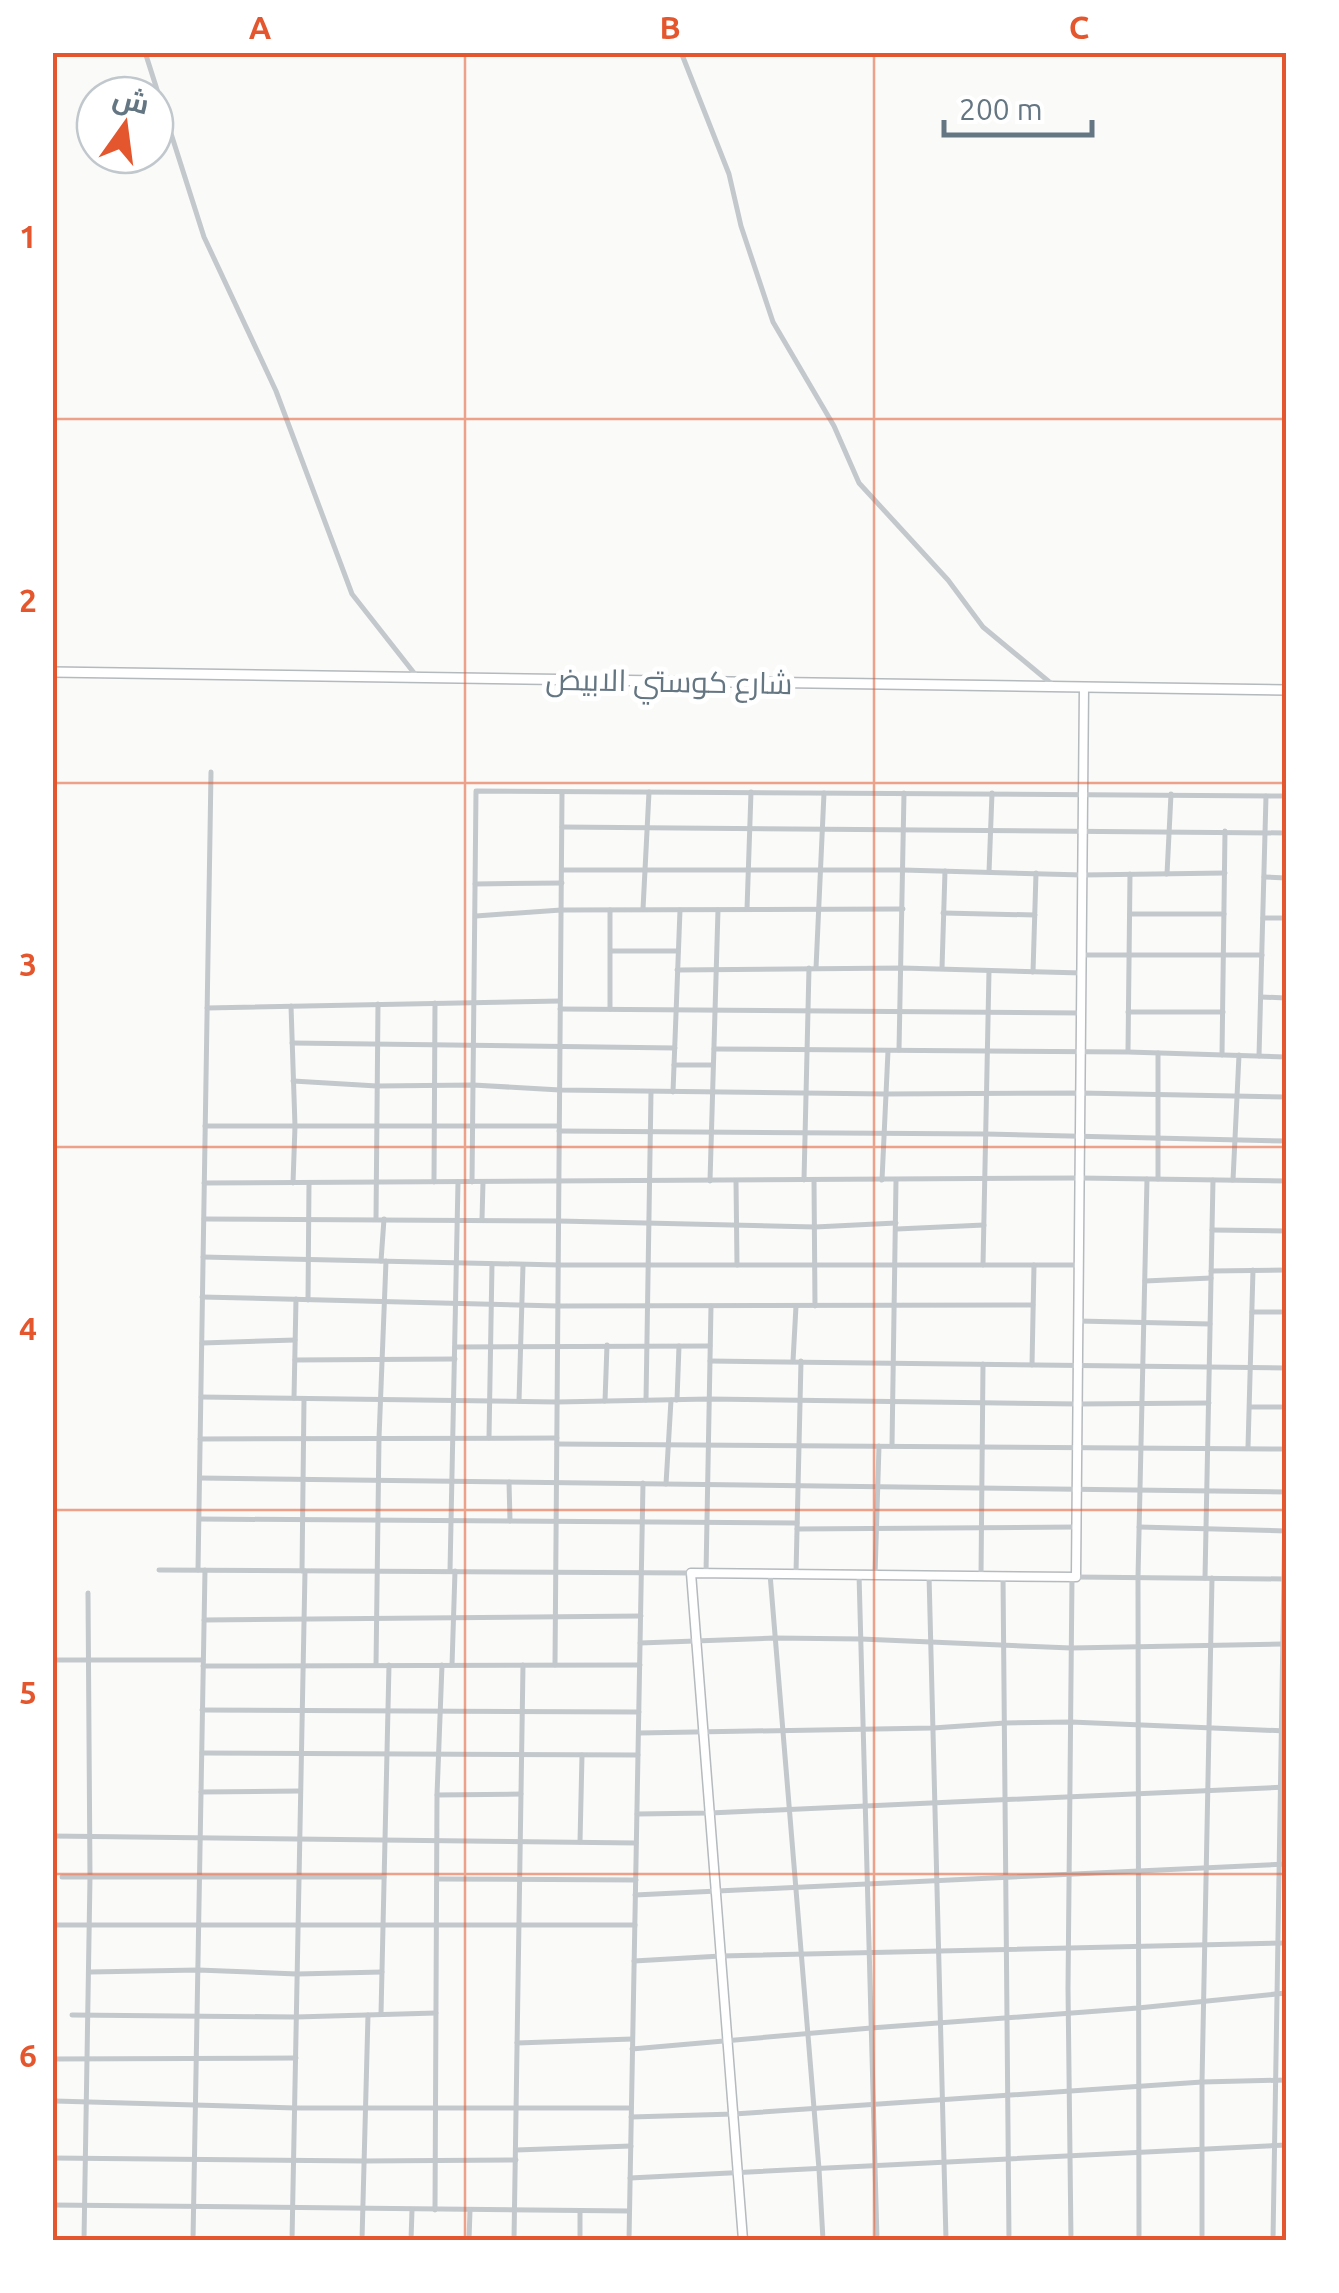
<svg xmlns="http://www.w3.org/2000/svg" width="1339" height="2293" viewBox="0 0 1339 2293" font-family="Ubuntu,Cairo,sans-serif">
<rect width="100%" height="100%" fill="#fafaf8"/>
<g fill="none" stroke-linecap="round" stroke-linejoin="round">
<defs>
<polyline id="major" points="743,2240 691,1573 1076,1577 1084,687"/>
<polyline id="highway" points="52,672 1286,690"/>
</defs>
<use href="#major" stroke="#b5babe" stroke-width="11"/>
<use href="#highway" stroke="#b4b9bd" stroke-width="12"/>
<g stroke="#c3c8cc" stroke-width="5">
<polyline points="145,52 204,237 276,391 352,594 418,678"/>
<polyline points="681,52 729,174 741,226 773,322 834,426 859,483 948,580 983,627 1053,685"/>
<polyline points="562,827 1286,833"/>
<polyline points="563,870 903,870 1083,875 1225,873"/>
<polyline points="989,872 992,793"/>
<polyline points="1167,874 1171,794"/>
<polyline points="1264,877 1286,878"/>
<polyline points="475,884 562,883"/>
<polyline points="643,909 649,792"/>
<polyline points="747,909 751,792"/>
<polyline points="943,913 1035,915"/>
<polyline points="1130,914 1224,914"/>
<polyline points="476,916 561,910 903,909"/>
<polyline points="1263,918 1286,918"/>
<polyline points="611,951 678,951"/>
<polyline points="1082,955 1262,955"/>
<polyline points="816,968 824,793"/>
<polyline points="942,968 945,871"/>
<polyline points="677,970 902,968 1082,973"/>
<polyline points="1033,972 1036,873"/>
<polyline points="1261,997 1286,998"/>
<polyline points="291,1006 295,1126 293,1183"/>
<polyline points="207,1008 560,1001"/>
<polyline points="560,1009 1081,1013"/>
<polyline points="610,1009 610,910"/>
<polyline points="1128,1012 1223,1012"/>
<polyline points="292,1043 675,1048"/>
<polyline points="714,1049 1128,1052 1286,1057"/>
<polyline points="899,1050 904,793"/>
<polyline points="1128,1051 1130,874"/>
<polyline points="1158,1053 1158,1179"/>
<polyline points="1222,1055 1225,831"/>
<polyline points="1259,1056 1266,796"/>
<polyline points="674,1065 713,1065"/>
<polyline points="293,1081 377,1086 473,1085 560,1090 886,1094 1081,1093 1286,1097"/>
<polyline points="673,1092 680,910"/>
<polyline points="205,1126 559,1126"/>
<polyline points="559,1131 986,1134 1286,1141"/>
<polyline points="804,1180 809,968"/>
<polyline points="814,1180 815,1306"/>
<polyline points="882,1180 888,1051"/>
<polyline points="1233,1180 1239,1055"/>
<polyline points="710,1181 718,910"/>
<polyline points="736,1181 737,1265"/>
<polyline points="434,1182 435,1003"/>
<polyline points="472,1182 476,791 1286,796"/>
<polyline points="204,1183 1080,1178 1286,1181"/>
<polyline points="204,1219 559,1221 815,1227 896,1223"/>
<polyline points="376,1219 378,1004"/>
<polyline points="482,1219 483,1182"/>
<polyline points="897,1229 984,1225"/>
<polyline points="1212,1230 1286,1231"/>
<polyline points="203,1257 558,1265 1079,1265"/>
<polyline points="381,1261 384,1219"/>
<polyline points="983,1265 989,971"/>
<polyline points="1211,1271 1286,1270"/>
<polyline points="1145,1281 1211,1278"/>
<polyline points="202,1297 558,1306 1033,1305"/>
<polyline points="308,1300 309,1183"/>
<polyline points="1252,1312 1286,1312"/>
<polyline points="1078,1321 1210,1324"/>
<polyline points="202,1343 295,1340"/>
<polyline points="455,1347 710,1346"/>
<polyline points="295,1360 455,1359"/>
<polyline points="710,1361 1286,1368"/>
<polyline points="793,1361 796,1306"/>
<polyline points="1032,1365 1034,1265"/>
<polyline points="1285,1368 1286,1321"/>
<polyline points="201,1397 557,1402 709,1399 1078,1404 1209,1403"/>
<polyline points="294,1398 296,1299"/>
<polyline points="646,1400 651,1092"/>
<polyline points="677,1400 679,1346"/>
<polyline points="519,1401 523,1265"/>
<polyline points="605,1401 607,1345"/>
<polyline points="1250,1407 1286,1407"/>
<polyline points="489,1438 492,1264"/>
<polyline points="200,1439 557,1438"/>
<polyline points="557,1444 1286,1449"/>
<polyline points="892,1446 896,1180"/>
<polyline points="1248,1447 1253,1270"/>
<polyline points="200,1478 1286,1492"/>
<polyline points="509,1482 510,1521"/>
<polyline points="666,1484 671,1400"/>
<polyline points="200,1519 797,1523"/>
<polyline points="1139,1527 1286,1531"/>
<polyline points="797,1529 1076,1527"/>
<polyline points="159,1570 691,1573"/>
<polyline points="198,1570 211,772"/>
<polyline points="302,1571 304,1399"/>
<polyline points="450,1571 458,1182"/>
<polyline points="706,1573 711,1306"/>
<polyline points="796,1573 801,1361"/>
<polyline points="770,1574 819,2169 823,2240"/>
<polyline points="859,1574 877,2240"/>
<polyline points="875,1575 879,1446"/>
<polyline points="929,1575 946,2240"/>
<polyline points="981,1576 983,1364"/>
<polyline points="1003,1576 1009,2240"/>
<polyline points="1076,1577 1284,1579"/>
<polyline points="1205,1578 1213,1180"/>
<polyline points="204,1620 641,1616"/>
<polyline points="640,1643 775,1638 861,1639 1071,1648 1282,1644"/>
<polyline points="52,1660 203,1660"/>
<polyline points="376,1665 379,1438 386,1261"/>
<polyline points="452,1665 455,1571"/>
<polyline points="555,1665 562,793"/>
<polyline points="203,1666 640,1665"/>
<polyline points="202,1710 639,1712"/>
<polyline points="639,1733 933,1728 1005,1723 1071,1722 1286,1731"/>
<polyline points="202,1753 638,1755"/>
<polyline points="201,1792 299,1791"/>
<polyline points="437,1795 521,1794"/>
<polyline points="637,1814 710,1813 1286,1787"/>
<polyline points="52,1836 636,1843"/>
<polyline points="580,1842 582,1755"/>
<polyline points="62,1877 384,1877"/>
<polyline points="437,1879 636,1880"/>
<polyline points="635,1895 1286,1864"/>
<polyline points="52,1925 635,1925"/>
<polyline points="634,1961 721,1956 1286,1943"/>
<polyline points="90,1972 198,1970 297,1974 382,1972"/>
<polyline points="381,2014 389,1665"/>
<polyline points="72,2015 296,2017 436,2013"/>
<polyline points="517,2043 632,2039"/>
<polyline points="632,2049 871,2028 1138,2008 1286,1993"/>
<polyline points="52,2059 296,2058"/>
<polyline points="55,2101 295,2108 631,2108"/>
<polyline points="631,2117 734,2114 1202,2082 1286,2080"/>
<polyline points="516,2150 631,2146"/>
<polyline points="52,2158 364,2161 516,2160"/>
<polyline points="630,2178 1286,2145"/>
<polyline points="52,2205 629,2211"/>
<polyline points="435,2210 437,1795 442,1665"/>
<polyline points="84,2240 90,1877 88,1593"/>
<polyline points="193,2240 205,1570"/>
<polyline points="292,2240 305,1571"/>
<polyline points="362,2240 368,2015"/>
<polyline points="411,2240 412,2210"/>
<polyline points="469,2240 470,2210"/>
<polyline points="514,2240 523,1665"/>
<polyline points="580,2240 580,2211"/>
<polyline points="629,2240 643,1483"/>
<polyline points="1071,2240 1068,1988 1072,1577"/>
<polyline points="1139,2240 1138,1577 1147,1179"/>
<polyline points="1202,2240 1202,2082 1212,1578"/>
<polyline points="1273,2240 1286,1450"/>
</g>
<use href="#major" stroke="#fff" stroke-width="8"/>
<use href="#highway" stroke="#fff" stroke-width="9"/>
</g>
<path fill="none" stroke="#e4572e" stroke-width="2.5" stroke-opacity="0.55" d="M465,52V2240M874,52V2240M52,419H1286M52,783H1286M52,1147H1286M52,1510H1286M52,1874H1286"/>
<g text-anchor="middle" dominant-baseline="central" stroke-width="10" stroke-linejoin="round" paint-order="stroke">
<g font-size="30" fill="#657683" stroke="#fff">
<text transform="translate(669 681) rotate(1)">شارع كوستي الابيض</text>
</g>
</g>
<rect width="1339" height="2293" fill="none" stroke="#ffffff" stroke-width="110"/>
<g transform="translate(125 125) rotate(14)"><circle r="48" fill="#ffffff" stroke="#c1c8cd" stroke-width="2.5"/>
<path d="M0-8L18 38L0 25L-18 38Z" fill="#e4572e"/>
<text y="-15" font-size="28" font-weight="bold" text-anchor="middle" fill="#657683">ش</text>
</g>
<path d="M944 120v15h148v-15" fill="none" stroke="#657683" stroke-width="5"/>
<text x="959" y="120" font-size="30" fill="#657683" stroke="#ffffff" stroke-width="8" paint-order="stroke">200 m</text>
<rect x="55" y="55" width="1229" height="2183" fill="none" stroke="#e4572e" stroke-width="4"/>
<g font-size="32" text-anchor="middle" font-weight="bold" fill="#e4572e">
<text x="260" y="39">A</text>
<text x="670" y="39">B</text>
<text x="1079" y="39">C</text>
<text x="28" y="248">1</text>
<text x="28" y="612">2</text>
<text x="28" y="976">3</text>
<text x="28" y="1340">4</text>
<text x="28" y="1704">5</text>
<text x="28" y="2067">6</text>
</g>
</svg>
